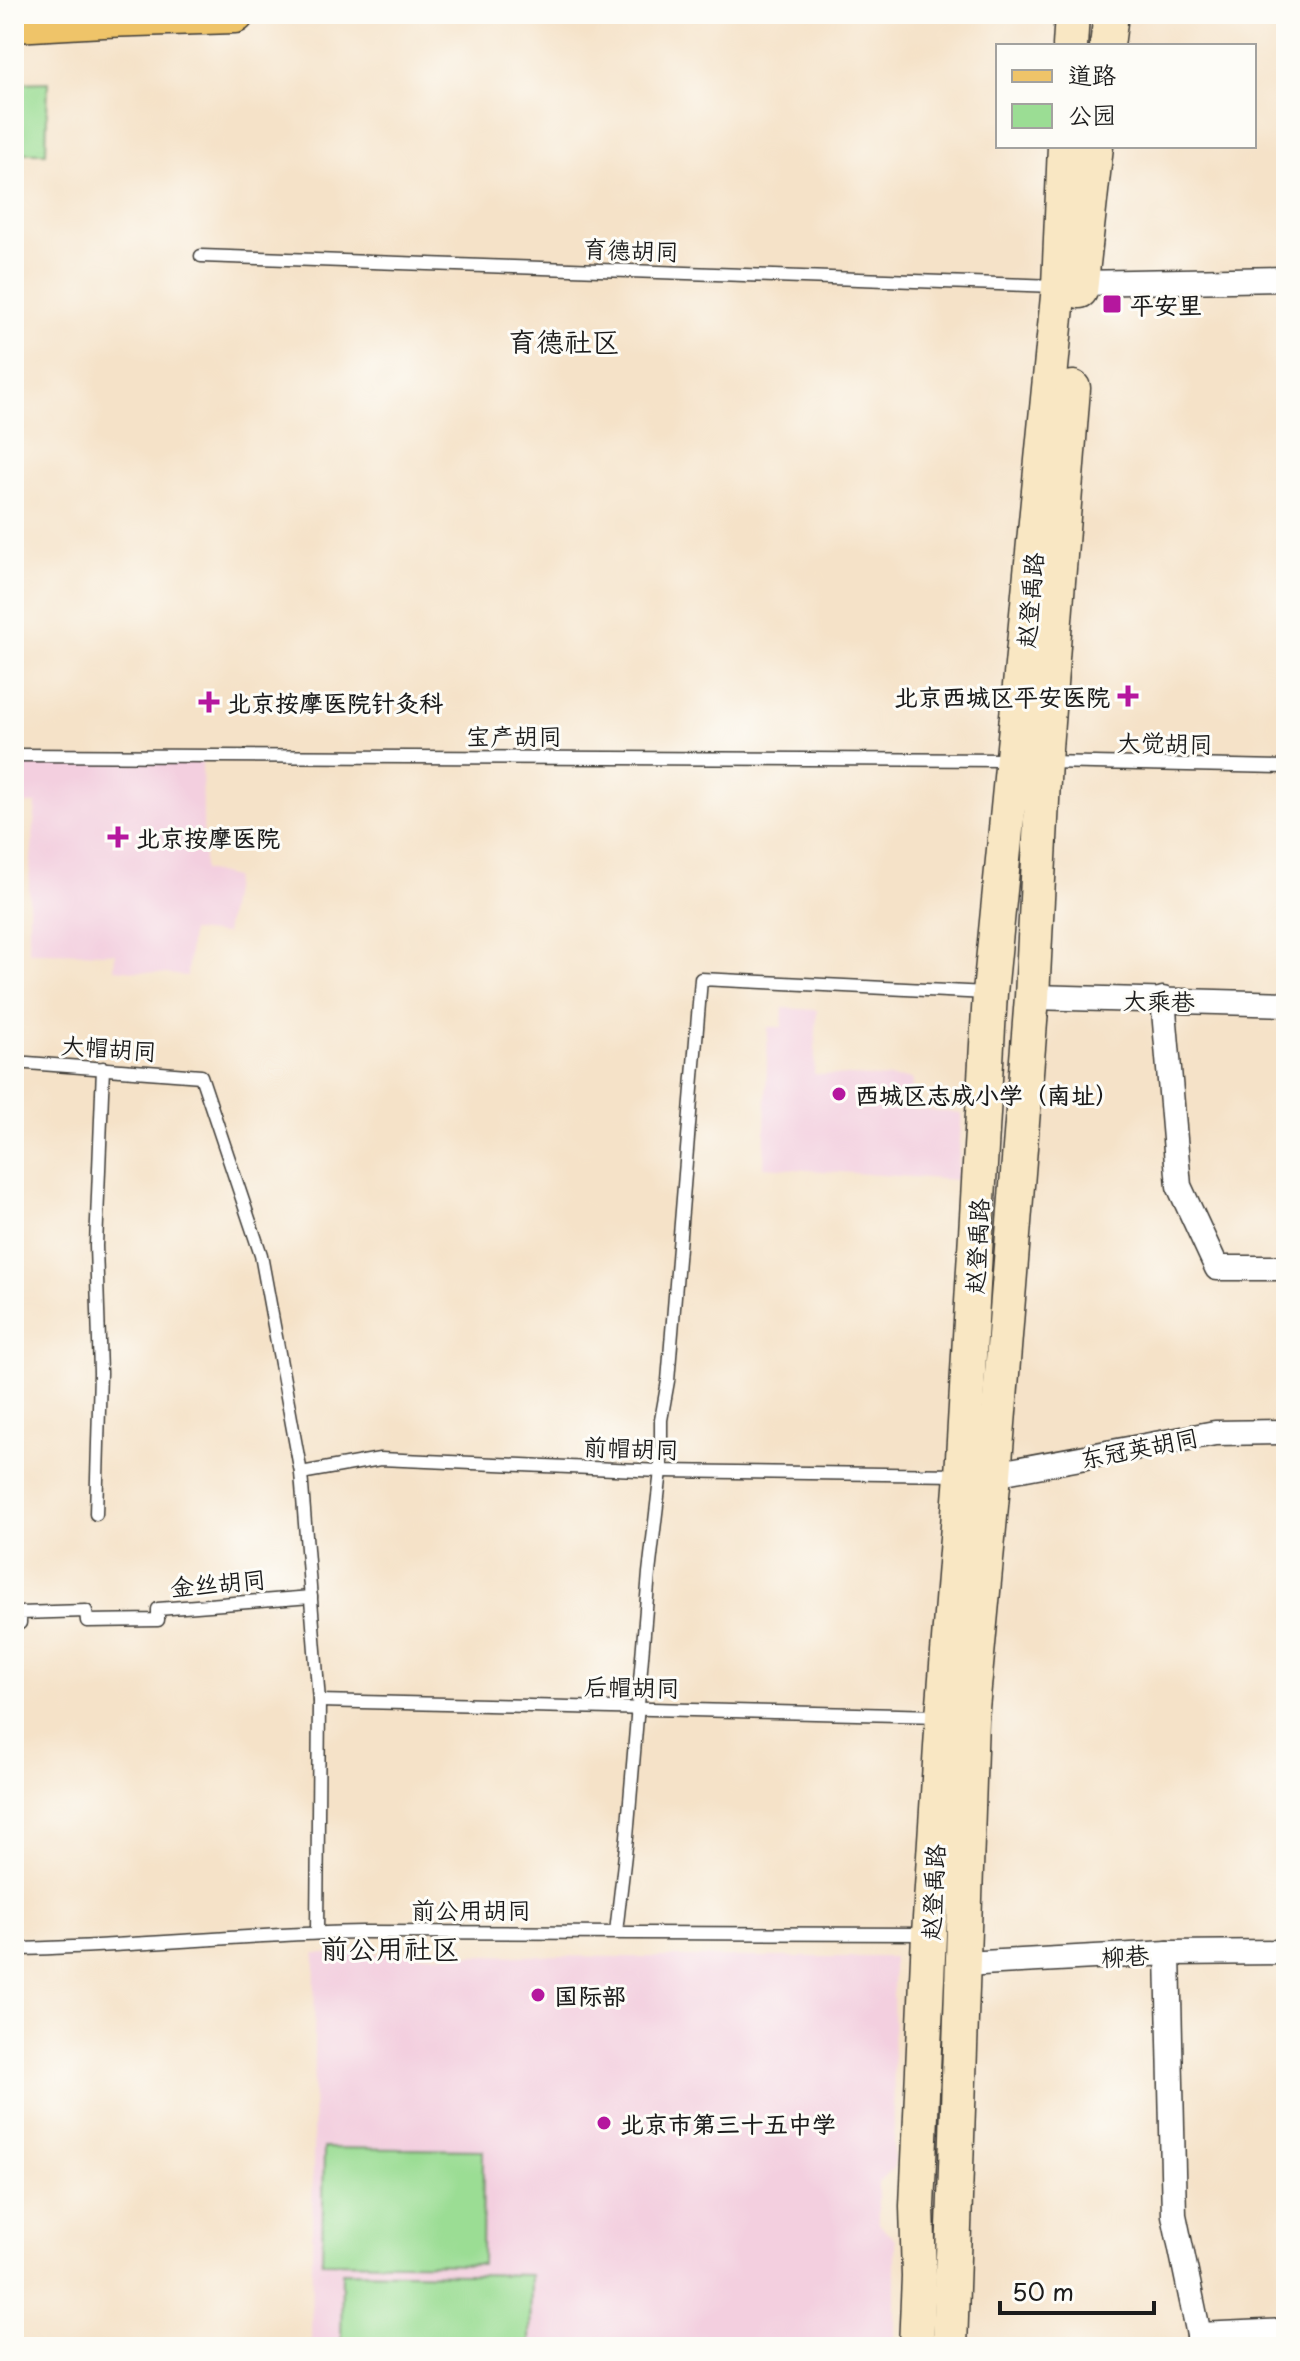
<svg xmlns="http://www.w3.org/2000/svg" width="1300" height="2361" viewBox="0 0 1300 2361" font-family="'Playpen Sans','LXGW WenKai TC',sans-serif">
<rect width="100%" height="100%" fill="#fdfcf7"/>
<filter id="ink" filterUnits="userSpaceOnUse"><feTurbulence type="fractalNoise" baseFrequency=".0125" numOctaves="2"/><feDisplacementMap in="SourceGraphic" scale="16" xChannelSelector="R" yChannelSelector="G"/><feConvolveMatrix kernelMatrix="1 2 1 2 8 2 1 2 1" color-interpolation-filters="sRGB"/></filter>
<filter id="wash" filterUnits="userSpaceOnUse"><feTurbulence type="fractalNoise" baseFrequency=".006" numOctaves="4" result="noise"/><feDisplacementMap in="SourceGraphic" scale="32" xChannelSelector="R" yChannelSelector="G"/><feGaussianBlur stdDeviation="1.8" result="paint"/><feColorMatrix in="noise" values="0 0 0 0 0 0 0 0 0 0 0 0 0 0 0 0 0 1.4 0 .05"/><feComposite in="paint" operator="in"/></filter>
<g filter="url(#wash)">
<rect width="100%" height="100%" fill="#f5e2c8"/>
<g fill="#f3cfdf">
<polygon points="14,758 202,758 204,870 234,877 225,934 191,931 187,976 114,969 115,953 29,952 29,882 36,804 14,804"/>
<polygon points="783,1008 817,1010 814,1074 912,1079 911,1109 962,1113 957,1180 764,1167 768,1027 782,1027"/>
<polygon points="315,1953 628,1957 893,1957 894,2167 878,2183 878,2223 895,2239 895,2347 311,2347"/>
</g>
<g fill="#9bdd94" stroke="#5c7c58" stroke-width="2">
<polygon points="48,82 46,153 14,153 14,83"/>
<polygon points="324,2148 483,2150 482,2264 322,2262"/>
<polygon points="342,2272 531,2275 530,2347 341,2347"/>
</g>
</g>
<g filter="url(#ink)">
<g fill="none" stroke-linecap="round" stroke-linejoin="round">
<defs>
<g id="service">
<polyline points="201,256 1056,286"/>
<polyline points="14,755 1011,760"/>
<polyline points="1047,762 1286,767"/>
<polyline points="14,1062 201,1076 261,1255 301,1473 319,1701 317,1933"/>
<polyline points="301,1473 380,1459 661,1471 959,1475"/>
<polyline points="96,1514 100,1373 96,1246 103,1068"/>
<polyline points="14,1623 20,1623 20,1613 86,1611 87,1621 158,1620 158,1609 311,1597"/>
<polyline points="319,1701 940,1716"/>
<polyline points="616,1932 627,1837 649,1573 661,1471 661,1420 668,1381 701,979 987,993"/>
<path d="M14,1949C131,1947 247,1934 363,1932L926,1934"/>
</g>
<g id="minor">
<polyline points="1081,283 1286,279"/>
<polyline points="1032,997 1286,1004"/>
<polyline points="1163,999 1179,1186 1217,1268 1286,1268"/>
<polyline points="980,1475 994,1474 1215,1433 1286,1432"/>
<polyline points="1168,1953 1174,2215 1199,2335 1199,2347"/>
<polyline points="964,1964 1168,1953 1286,1952"/>
<polyline points="1199,2335 1286,2331"/>
</g>
<g id="secondary">
<polyline points="1070,46 1072,14"/>
<polyline points="1107,46 1111,14"/>
<polyline points="1080,291 1096,146"/>
<polyline points="916,2347 919,2277 917,2206 929,1934 943,1716 962,1475 990,993 1059,286 1065,146"/>
<polyline points="950,2347 971,1719 994,1474 1032,997 1044,761 1073,388"/>
</g>
<polyline id="primary" points="14,23 103,18 235,14"/>
</defs>
<use href="#service" stroke="#3d3a36" stroke-width="15"/>
<use href="#minor" stroke="#3d3a36" stroke-width="27"/>
<use href="#secondary" stroke="#3d3a36" stroke-width="37"/>
<use href="#primary" stroke="#3d3a36" stroke-width="41"/>
<use href="#service" stroke="#fff" stroke-width="12"/>
<use href="#minor" stroke="#fff" stroke-width="24"/>
<use href="#secondary" stroke="#f9e7c3" stroke-width="34"/>
<use href="#primary" stroke="#efc469" stroke-width="38"/>
</g>
</g>
<g fill="#b5179e" stroke="#fdfcf7" stroke-width="3">
<rect x="1102" y="294" width="20" height="20" rx="4"/>
<path d="M1124 684h8v8h8v8h-8v8h-8v-8h-8v-8h8z"/>
<path d="M205 690h8v8h8v8h-8v8h-8v-8h-8v-8h8z"/>
<path d="M114 825h8v8h8v8h-8v8h-8v-8h-8v-8h8z"/>
<circle cx="839" cy="1094" r="8"/>
<circle cx="538" cy="1995" r="8"/>
<circle cx="604" cy="2123" r="8"/>
</g>
<g text-anchor="middle" dominant-baseline="central" stroke-width="6" stroke-linejoin="round" paint-order="stroke">
<g font-size="24" fill="#1c1c1c" stroke="#fdfcf7">
<text transform="translate(631 249) rotate(2)">育德胡同</text>
<text transform="translate(1029 600) rotate(-85)">赵登禹路</text>
<text x="514" y="735">宝产胡同</text>
<text transform="translate(1165 742) rotate(1)">大觉胡同</text>
<text transform="translate(1159 1000) rotate(1)">大乘巷</text>
<text transform="translate(109 1047) rotate(4)">大帽胡同</text>
<text transform="translate(976 1246) rotate(-87)">赵登禹路</text>
<text transform="translate(631 1447) rotate(2)">前帽胡同</text>
<text transform="translate(1139 1447) rotate(-11)">东冠英胡同</text>
<text transform="translate(218 1582) rotate(-5)">金丝胡同</text>
<text transform="translate(632 1686) rotate(1)">后帽胡同</text>
<text transform="translate(932 1892) rotate(-87)">赵登禹路</text>
<text x="471" y="1909">前公用胡同</text>
<text transform="translate(1125 1955) rotate(-3)">柳巷</text>
</g>
<g font-size="24" font-weight="bold" fill="#1c1c1c" stroke="#fdfcf7" text-anchor="start">
<text x="1130" y="304">平安里</text>
<text x="1110" y="696" text-anchor="end">北京西城区平安医院</text>
<text x="227" y="702">北京按摩医院针灸科</text>
<text x="136" y="837">北京按摩医院</text>
<text x="855" y="1094">西城区志成小学（南址）</text>
<text x="554" y="1995">国际部</text>
<text x="620" y="2123">北京市第三十五中学</text>
</g>
<g font-size="28" fill="#1c1c1c" stroke="#fdfcf7">
<text x="564" y="340">育德社区</text>
<text x="390" y="1947">前公用社区</text>
</g>
</g>
<rect width="1300" height="2361" fill="none" stroke="#fdfcf7" stroke-width="48"/>
<rect x="996" y="44" width="260" height="104" fill="#fdfcf7" stroke="#a3a29f" stroke-width="2"/>
<rect x="1012" y="70" width="40" height="12" fill="#efc469" stroke="#a3a29f" stroke-width="2"/>
<text x="1068" y="84" font-size="24" fill="#1c1c1c">道路</text>
<rect x="1012" y="104" width="40" height="24" fill="#9bdd94" stroke="#a3a29f" stroke-width="2"/>
<text x="1068" y="124" font-size="24" fill="#1c1c1c">公园</text>
<path d="M1000 2301v12h154v-12" fill="none" stroke="#1c1c1c" stroke-width="4"/>
<text x="1012" y="2301" font-size="24" fill="#1c1c1c" stroke="#fdfcf7" stroke-width="6" paint-order="stroke">50 m</text>
</svg>
